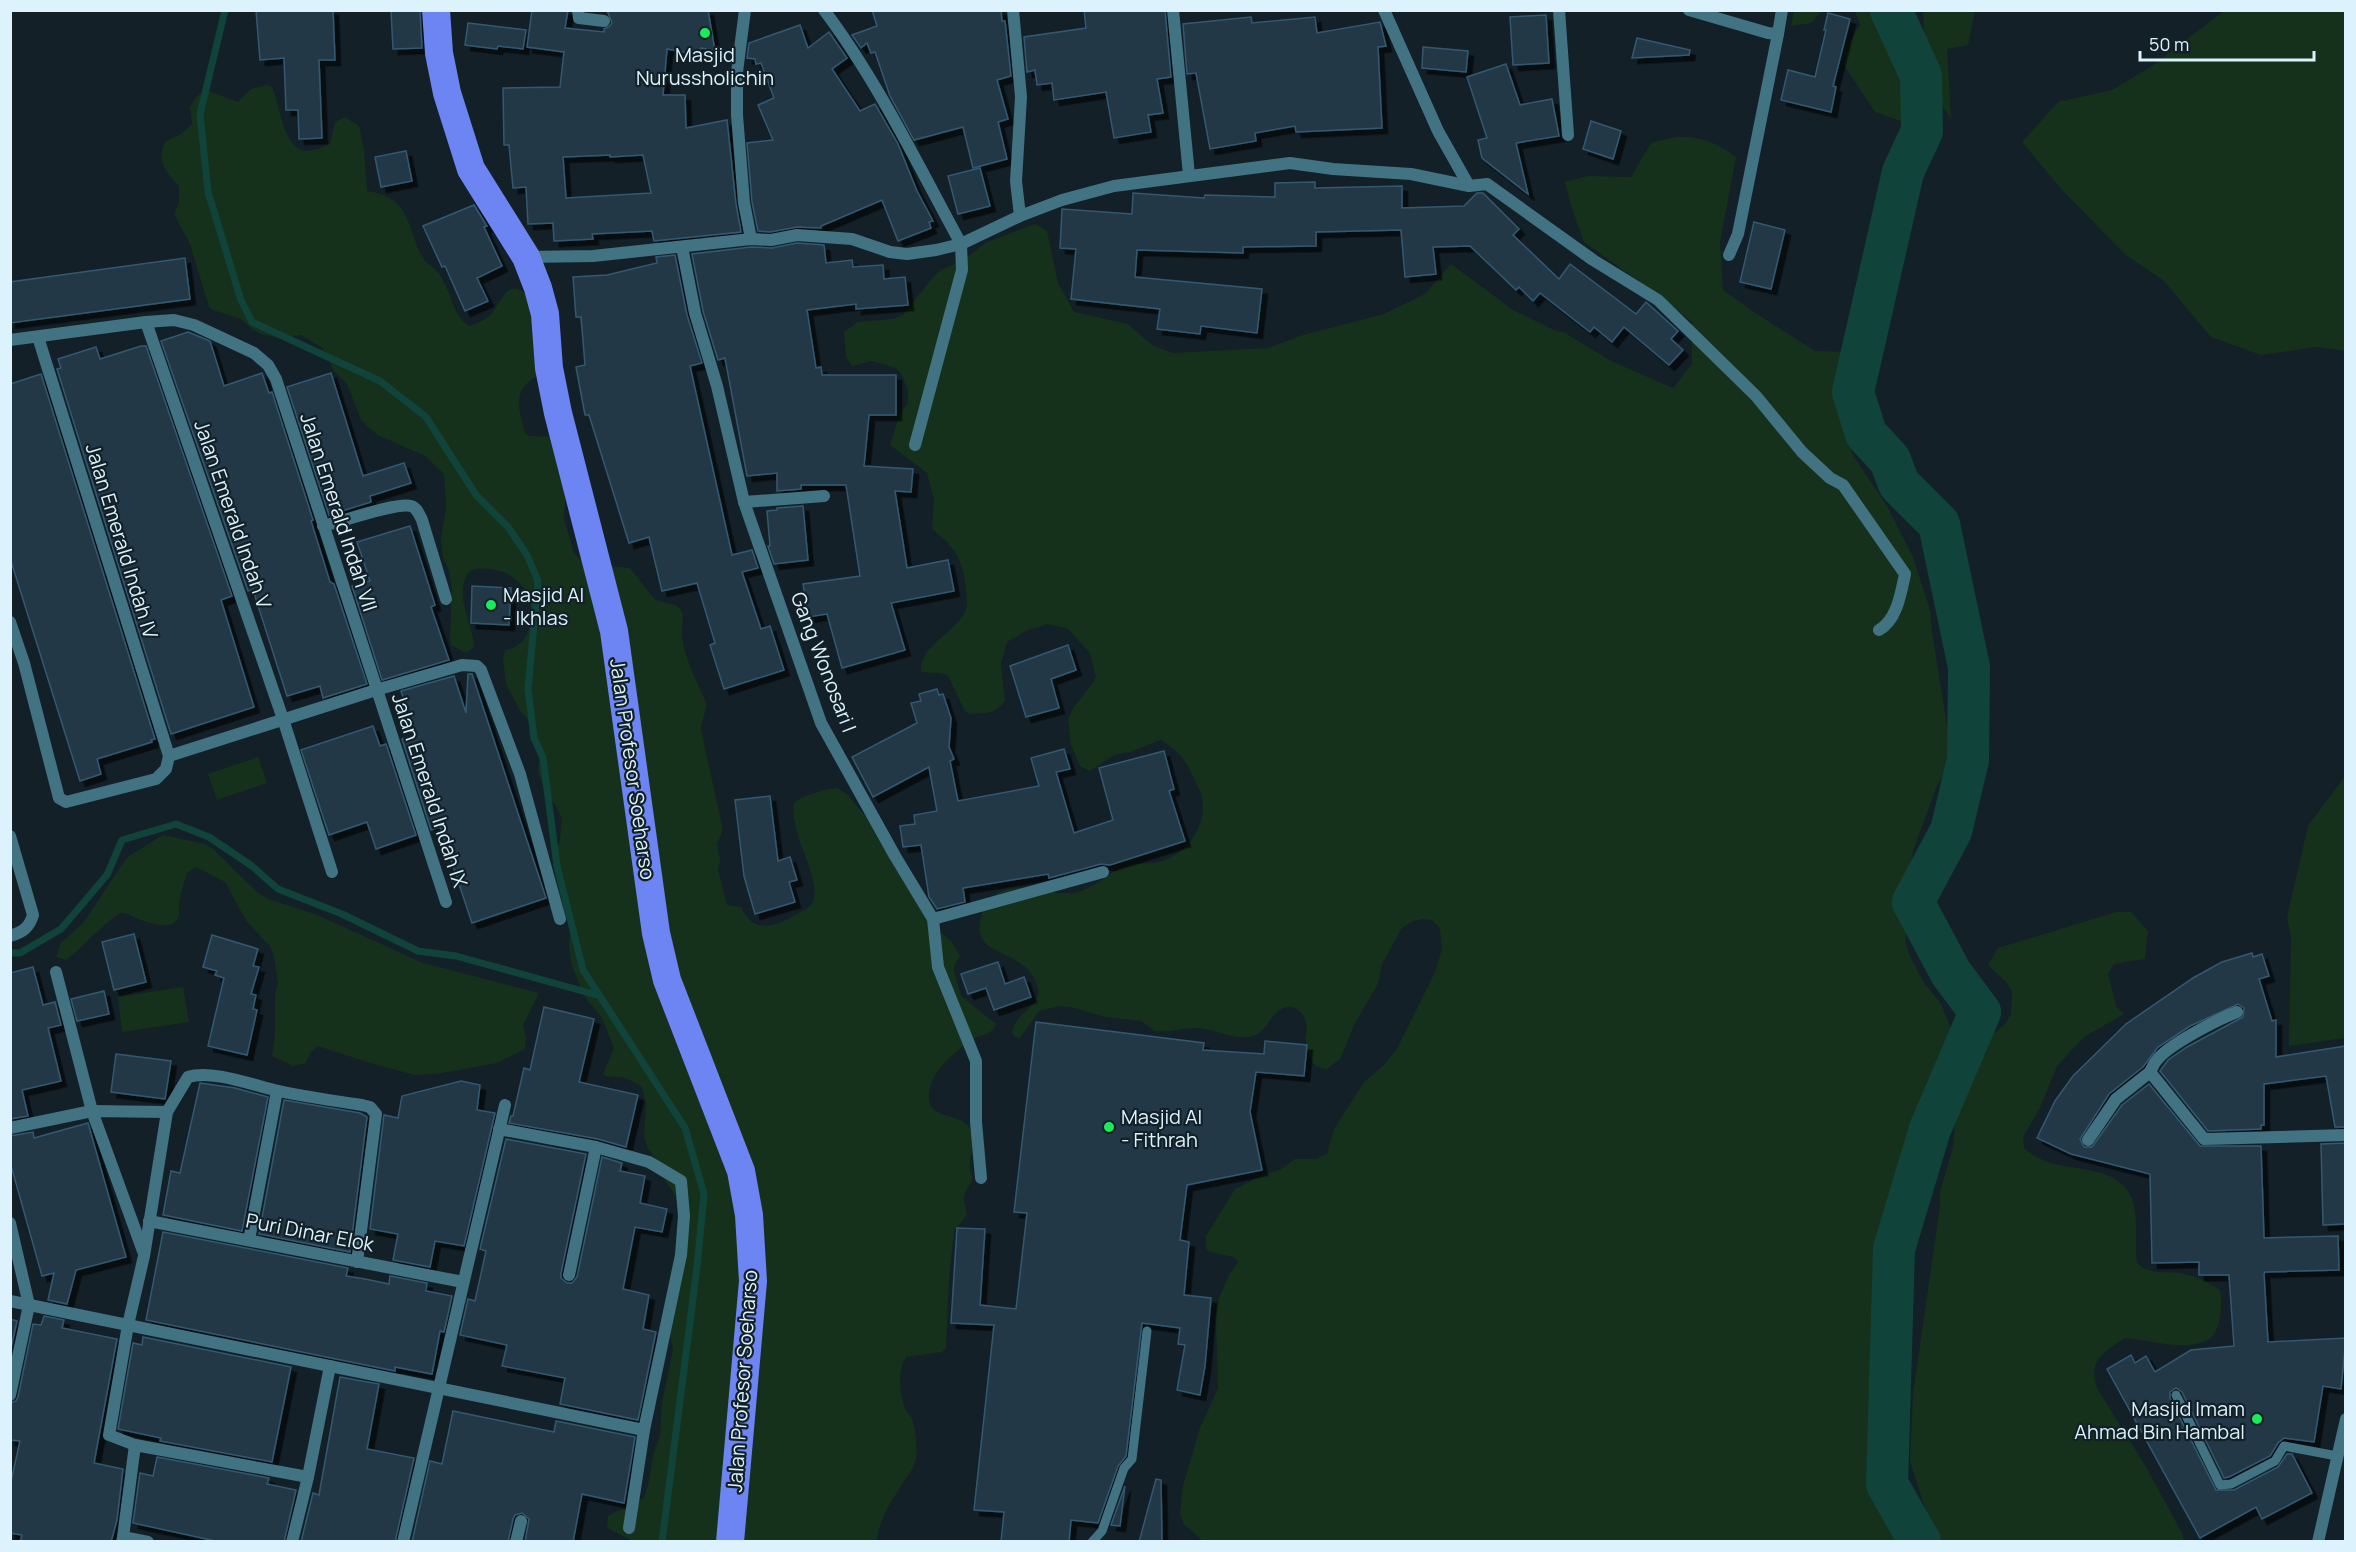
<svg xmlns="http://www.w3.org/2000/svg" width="2356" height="1552" viewBox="0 0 2356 1552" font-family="Manrope,sans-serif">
<defs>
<filter id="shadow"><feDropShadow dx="5.5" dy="5.5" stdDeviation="0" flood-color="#0009"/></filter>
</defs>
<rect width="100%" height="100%" fill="#132028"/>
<g fill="#16311b">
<polygon points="2225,10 2345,11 2345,351 2317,347 2261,355 2211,337 2163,280 2126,255 2063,191 2022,142 2058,102 2112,90 2152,66"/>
<polygon points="1794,11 1794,10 1822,11 1811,23 1791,26"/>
<path d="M1855,11H1882C1897,47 1904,83 1904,122L1875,112L1844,65L1851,39L1860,25Z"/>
<polygon points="1923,11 1975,11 1968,45 1947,49 1951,118 1934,96 1925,54"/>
<path d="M267,85L272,87C280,104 283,151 307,151C314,151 322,147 330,144L335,122L345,117L359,126L364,149L367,191C413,198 405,226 423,258C427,264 432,266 437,271C441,275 444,282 446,287C453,300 455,319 470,326C478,323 485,320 491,314C504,299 507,275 530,298L537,376C511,391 519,409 525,433L529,436L557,437L566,487L564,519L574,553L585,564L630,568L652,596L656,600L677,606C687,614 681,625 682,636C684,659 698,682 706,703C707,712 701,719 701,730L723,830L717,844L720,860L718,870L727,905L741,907C754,937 778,925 799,913C804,910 810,908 813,902C822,877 789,835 794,803L803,797L824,790L837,788L847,794L870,822L929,923L952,942L960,956L954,966V971L961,996L996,1024C992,1036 980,1034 970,1041C959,1048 937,1068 932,1081C917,1126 959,1107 971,1130C977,1141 969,1155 970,1166C970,1171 973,1175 972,1180C970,1186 965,1191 964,1197C963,1202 967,1209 967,1215L954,1231L949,1278L946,1348L942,1352L906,1357C897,1372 899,1394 906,1410C908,1414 912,1417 913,1422C916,1431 917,1449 916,1459C914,1468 908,1475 903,1483C892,1500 878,1521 877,1541H633L607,1528L608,1516L617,1511L628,1509L639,1501L644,1497L648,1486L653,1456L660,1435L662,1404L673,1349L666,1315L679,1244L678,1199L659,1172L657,1160L647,1147L644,1135L646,1104L642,1087C630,1079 622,1076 608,1077L603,1074L614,1048L602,1018L584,996L572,966L569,948L570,922L564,913L553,866L555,852L560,841L562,818L555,804L548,798L538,772L540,752L533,724L520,711L506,684L503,658L505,650C542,647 543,572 488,569C481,568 471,568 467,575C454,597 474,626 474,647L466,653L451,645L450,640L452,588L449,571L443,557L441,539L446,507L444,474L425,456L378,435L369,428L361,420L347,384L333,370L328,355L321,347L301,335L280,338L264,335L253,330L241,319L213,310L209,307L190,244L174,214L179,202V186C166,173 155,158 166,141L181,134L192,124L190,107L196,97L206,90L238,102L251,89Z"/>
<path d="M1675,137C1698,135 1718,143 1736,157L1720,242L1723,290L1757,314L1815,351L1852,352L1850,366L1841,392V426L1854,457L1887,506L1913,557L1930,610L1932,632L1952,758L1936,788L1913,851L1910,873L1911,911L1905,941L1909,954L1924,983L1940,1002L1950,1026L1951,1054L1920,1128L1886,1218L1875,1375L1868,1425V1447L1874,1470L1908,1541L1204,1542L1183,1523L1180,1513L1183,1486L1200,1428L1218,1388L1216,1318L1219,1298L1229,1275L1238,1262L1234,1257L1210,1252L1206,1248V1236L1235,1189L1259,1177L1281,1169L1295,1159H1316L1327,1154L1334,1129L1364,1082L1383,1066L1398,1047L1435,972L1442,949L1440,928L1432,920L1422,919L1411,922L1402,928L1382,964L1378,984L1355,1023L1340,1059L1327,1069C1307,1067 1310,1055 1305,1037C1311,1026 1302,1005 1287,1007C1273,1009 1268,1029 1256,1035C1238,1043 1215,1028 1196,1028C1182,1028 1168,1033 1155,1031L1141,1021L1105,1017L1071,1007L1059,1006L1039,1011L1020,1038L1015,1037L1012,1033C1013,1014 1042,1005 1038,989C1029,947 974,960 980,923C981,916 983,908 988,902C1011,875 1044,896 1074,893C1092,890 1106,875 1122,867C1135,862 1150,865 1162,861C1191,853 1212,816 1199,789C1187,764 1185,755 1161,740L1130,752L1114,755L1090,771L1080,766L1071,745L1068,719L1073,708L1093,683L1096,677L1090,653L1067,628L1047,624L1026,631L1007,642L1001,664L1005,701C994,715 986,713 969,714L965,711L948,676C940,670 930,675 921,671C920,643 958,633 966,609C968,601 966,589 965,581C961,555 952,545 932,529L934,500L927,473L890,445L899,416L908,403V391L902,375L896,368L872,361L852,366L846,357L844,332L858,322L893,319L903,315L933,277L941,270L962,261L987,242L1035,224L1047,231L1058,283L1074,312L1128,324L1152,345L1172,353L1268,348L1303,335L1384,314L1425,294L1451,264L1513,310L1554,330L1565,333L1611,361L1673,388L1692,364V322L1658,295L1584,242L1572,209L1565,182L1588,176L1631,177L1651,143Z"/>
<polygon points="258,757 267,783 217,800 208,774"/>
<polygon points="2345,776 2345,1038 2289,1046 2291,937 2287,917 2308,826"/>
<path d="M163,835L205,844L213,849L258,893L268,899L315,914L423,963L539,993L523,1025L526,1038L525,1049L497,1063L437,1074L415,1075L370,1063L318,1046L310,1053L306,1063L293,1066L272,1056L275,1034V995L278,983L274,956L270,946L247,922L225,882L196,867L187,873C184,883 180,894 179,905C178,908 180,911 179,914C176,931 156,925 144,921C138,920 129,913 122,913C112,914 77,953 66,960L56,957L61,943L84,922L121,866L129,856Z"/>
<path d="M2116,912H2131L2148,931L2145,959L2114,964L2108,974L2116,1006L2124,1014L2084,1037L2057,1066L2040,1108L2023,1137L2024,1148C2029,1153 2036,1157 2043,1160C2071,1173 2118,1163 2132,1199C2139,1219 2134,1243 2137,1263C2150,1275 2163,1271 2179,1273C2194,1275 2208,1282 2220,1290C2222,1300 2221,1308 2220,1318C2218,1326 2215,1338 2206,1341C2181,1351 2150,1340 2125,1338C2105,1351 2087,1361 2097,1388L2146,1467L2183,1535V1541H1942L1926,1511L1910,1461L1913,1394L1940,1206V1192L1953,1147L1956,1112L1970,1078L1973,1058L1987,1039L2005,1024L2011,1014L2012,992L2007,983L1988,965L1998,948Z"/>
<polygon points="183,987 189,1022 122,1032 118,997"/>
</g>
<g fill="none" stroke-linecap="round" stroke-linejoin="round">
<g stroke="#10443b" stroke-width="7">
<polyline points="225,10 200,114 208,192 241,300 252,322 380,381 426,417 476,495 508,527 527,555 538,581 528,689 534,738 543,758 557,866 583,970 685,1128 704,1194 697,1267 662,1542"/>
<polyline points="10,953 20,953 61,929 107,875 122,840 176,824 209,837 252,866 278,889 342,914 418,951 456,956 597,995"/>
</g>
<polyline stroke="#10443b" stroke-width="42" points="1891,10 1921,76 1922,131 1903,172 1853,392 1866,434 1890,460 1899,484 1939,524 1969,667 1968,760 1951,831 1913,902 1951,973 1980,1012 1930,1129 1894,1249 1887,1484 1920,1542"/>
</g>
<g fill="#203847" stroke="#345971" stroke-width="1.5" fill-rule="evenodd" filter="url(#shadow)">
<polygon points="256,10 333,10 335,60 319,60 322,138 299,139 298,110 286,110 284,58 260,60"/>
<polygon points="391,10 420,10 422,48 393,49"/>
<path d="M532,10H568L565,28L604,32V29L610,26L612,23L607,10H708L715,51L701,48L699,55L667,49L663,95H685L686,128L727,120L736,204L741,232L654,241L652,231L592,234L593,239L554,241L553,223L528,224L526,187L513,188L509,145H504L503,88L560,87L564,52L527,47ZM610,155V157L643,155L651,193L566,198L563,157Z"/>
<polygon points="872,10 1001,10 1002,21 1005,21 1011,76 997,80 1008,119 998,122 1007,159 973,168 963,127 914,140 890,96 875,52 871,53 867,43 861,48 852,35 877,26"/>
<polygon points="1084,10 1165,10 1171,77 1157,79 1163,113 1148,115 1151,132 1114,138 1106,92 1054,100 1052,83 1037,85 1035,70 1027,72 1024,37 1086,28"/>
<polygon points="1828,13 1850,19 1833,86 1836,87 1831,112 1781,100 1788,70 1815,77 1826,30 1824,30"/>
<polygon points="1546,15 1549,63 1513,65 1510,17"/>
<polygon points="1251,17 1252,23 1315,17 1317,33 1380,22 1386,46 1378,47 1382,128 1296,132 1295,126 1255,133 1256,141 1210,149 1196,73 1187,74 1183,24"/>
<polygon points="468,23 526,30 523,49 498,46 497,49 465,45"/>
<polygon points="800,25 808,48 829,32 847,58 832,69 860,111 875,104 898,144 917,191 933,221 929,222 931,228 898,241 882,200 821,226 821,228 797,227 770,232 758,231 752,202 747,143 773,140 758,105 774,98 761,63 756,64 755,59 747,58 749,43"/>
<polygon points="1637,38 1690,50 1689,55 1632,58"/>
<polygon points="1423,47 1468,51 1466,72 1422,68"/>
<polygon points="1506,64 1520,105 1552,99 1559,136 1516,143 1528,194 1482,158 1478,140 1487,138 1467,77"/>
<polygon points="1591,121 1621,131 1613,159 1583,149"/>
<polygon points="406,151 412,181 381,187 375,157"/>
<polygon points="980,168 990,206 958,214 948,176"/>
<polygon points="1315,182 1315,188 1402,186 1402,208 1464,206 1477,193 1483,193 1519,229 1513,235 1559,279 1570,264 1636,314 1646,302 1678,331 1671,339 1683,350 1669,365 1624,327 1612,342 1594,327 1590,332 1540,293 1533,301 1519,287 1516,290 1470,246 1433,247 1436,274 1405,277 1401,230 1316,232 1316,246 1243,247 1243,253 1137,250 1135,277 1262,289 1257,333 1201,326 1200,334 1157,329 1160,309 1071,299 1076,249 1060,248 1062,209 1132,214 1133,193 1204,198 1205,195 1275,197 1275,183"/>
<polygon points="474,205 487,226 484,227 502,266 477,278 488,301 465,311 445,266 442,267 423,226"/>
<polygon points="1754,222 1785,230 1771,289 1740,282"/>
<polygon points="797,243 824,245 826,263 852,260 853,267 883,265 884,279 905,277 908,305 856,309 856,304 807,310 816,368 821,367 822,375 896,375 896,415 869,415 864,466 913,469 911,492 895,491 907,568 948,560 954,591 891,603 905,650 842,668 827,614 808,617 803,584 860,576 846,485 801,485 801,489 777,491 777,473 747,476 725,358 718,360 703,311 692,254 751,247 772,248"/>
<polygon points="675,255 687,315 702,363 690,366 732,555 752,550 758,568 742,572 761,629 770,626 784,670 724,689 710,645 715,643 697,583 662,591 649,537 629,543 589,415 585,415 576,367 585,365 581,317 576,317 573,277 607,275 657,263 656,257"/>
<polygon points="185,258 190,299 10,323 10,282"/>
<polygon points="188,332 210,341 224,386 262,373 269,393 272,392 313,520 311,521 330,582 334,584 367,684 323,698 320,686 287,696 253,590 248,591 161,341"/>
<polygon points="141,346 146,346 232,596 221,600 254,707 171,734 57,369 61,368 58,359 96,347 100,359"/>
<polygon points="331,373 363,476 404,463 411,483 370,496 371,502 329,515 287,387"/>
<polygon points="41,374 155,739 151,740 152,742 97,759 101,774 80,781 10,558 10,384"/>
<polygon points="803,506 808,560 774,564 768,546 770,546 767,511 777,510 777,508"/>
<polygon points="410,526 435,605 431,607 449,660 382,680 352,586 370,581 357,542"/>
<polygon points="472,586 511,588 509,625 471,623"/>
<polygon points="1068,645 1076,670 1051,679 1059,708 1026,717 1010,666"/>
<polygon points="468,674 472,674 546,898 472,923 440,827 431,830 402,739 415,735 401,691 454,676 466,713"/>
<polygon points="937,689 939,695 943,694 951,718 949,747 954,759 950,761 958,801 1039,786 1031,758 1064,749 1070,769 1056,772 1074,833 1113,820 1099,768 1164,751 1174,789 1169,791 1185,841 1110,865 1101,864 1049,878 1048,874 963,888 965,902 937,909 929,897 921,845 903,847 900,826 915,824 914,815 937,811 929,767 873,797 852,757 917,723 911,703 921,701 919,694"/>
<polygon points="373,726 380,746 386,744 416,835 376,849 367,822 329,835 301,750"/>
<polygon points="770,796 778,861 790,857 797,880 789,882 795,902 755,914 744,876 735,800"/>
<polygon points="134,934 146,982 114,990 102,942"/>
<polygon points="212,935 258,949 253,966 259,967 251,994 256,995 253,1009 257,1010 247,1055 208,1046 224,978 215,975 217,971 203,967"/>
<polygon points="2252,953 2253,957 2262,954 2269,976 2259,979 2272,1021 2276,1020 2276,1057 2346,1046 2346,1127 2335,1127 2326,1076 2264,1084 2264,1125 2261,1125 2261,1129 2208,1131 2160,1071 2168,1060 2187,1047 2243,1017 2244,1008 2238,1004 2190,1026 2158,1047 2143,1067 2109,1094 2080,1139 2084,1147 2092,1147 2122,1105 2149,1084 2200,1146 2261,1146 2264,1238 2338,1236 2339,1270 2265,1272 2264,1274 2268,1342 2346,1338 2341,1389 2323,1386 2314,1442 2284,1438 2278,1443 2270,1456 2229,1477 2224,1478 2182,1392 2176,1388 2170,1392 2170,1398 2216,1490 2234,1490 2278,1467 2287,1454 2292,1454 2312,1493 2262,1519 2256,1507 2200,1538 2107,1369 2131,1355 2135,1363 2146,1356 2155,1372 2191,1350 2234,1346 2229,1275 2199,1275 2199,1262 2152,1263 2150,1174 2071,1154 2037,1138 2055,1101 2073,1076 2126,1024 2193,978 2222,962"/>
<polygon points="998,962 1005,984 1024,977 1031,997 994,1010 986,988 968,994 961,974"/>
<polygon points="33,967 43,1005 55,1002 61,1025 48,1028 61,1081 22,1090 28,1116 10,1119 10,973"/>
<polygon points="104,991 109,1014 77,1021 71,999"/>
<polygon points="544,1007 594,1019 579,1082 638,1095 626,1147 598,1139 509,1123 511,1116 513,1116 524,1068 530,1070"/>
<polygon points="1036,1022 1204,1043 1203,1050 1264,1054 1265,1041 1307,1045 1304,1076 1256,1072 1250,1112 1262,1170 1187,1185 1180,1240 1189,1242 1184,1295 1211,1298 1205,1366 1200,1395 1177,1390 1185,1345 1178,1344 1180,1328 1142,1323 1126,1456 1118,1466 1098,1523 1071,1520 1069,1542 1001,1542 1004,1512 974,1510 994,1325 951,1323 957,1228 985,1229 980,1305 1016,1309 1027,1213 1014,1212"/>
<polygon points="116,1054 171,1061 165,1099 111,1092"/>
<polygon points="461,1081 480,1085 477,1110 495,1113 464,1246 435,1241 430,1267 393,1260 398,1234 370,1229 384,1115 398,1118 402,1096"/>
<polygon points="200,1083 235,1088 268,1097 242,1231 163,1215 171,1171 180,1173"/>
<polygon points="284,1100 360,1113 367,1117 350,1252 259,1234"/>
<polygon points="88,1123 126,1257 76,1270 67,1304 48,1300 54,1273 42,1276 10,1162 10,1136 33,1132 34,1138"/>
<polygon points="506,1139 586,1154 561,1273 561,1278 567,1283 572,1283 577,1277 602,1157 622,1163 620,1171 645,1176 640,1203 667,1209 662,1232 635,1227 623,1289 649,1295 643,1329 656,1332 638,1420 560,1404 565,1378 502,1366 507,1345 460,1335 468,1299 475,1301 486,1251 480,1249"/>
<polygon points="2346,1143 2346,1224 2323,1225 2321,1144"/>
<polygon points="163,1232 348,1268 346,1276 365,1279 389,1284 390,1276 427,1283 426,1291 452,1296 444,1332 440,1331 432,1374 395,1367 395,1371 146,1320"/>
<polygon points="44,1316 64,1320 62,1328 117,1339 94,1463 123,1469 117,1520 111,1542 20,1542 22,1535 10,1533 10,1486 20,1441 10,1440 10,1403 16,1401 18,1397 33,1324 41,1325"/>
<polygon points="10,1319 17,1321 10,1353"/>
<polygon points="143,1337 291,1367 272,1462 160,1441 161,1438 118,1429 133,1343 142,1345"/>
<polygon points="340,1377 379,1384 367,1449 414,1458 395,1542 301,1542 313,1493 319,1495"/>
<polygon points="453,1411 554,1432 556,1421 635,1437 624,1503 582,1494 573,1542 525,1542 529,1519 522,1513 515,1515 513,1519 508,1542 412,1542 430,1461 442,1464"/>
<polygon points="157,1457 269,1478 267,1484 296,1490 284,1542 220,1542 133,1523 140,1473 153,1476"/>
<polygon points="1156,1479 1161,1480 1162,1542 1139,1542"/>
<polygon points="1125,1486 1120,1526 1111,1525"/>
</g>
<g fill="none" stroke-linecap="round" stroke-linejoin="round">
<g stroke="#427383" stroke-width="9">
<polyline points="2176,1395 2220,1485 2231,1484 2275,1461 2284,1446 2337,1456"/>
<polyline points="1092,1542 1102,1531 1124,1468 1132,1459 1147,1331"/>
</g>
<g stroke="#427383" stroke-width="12">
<polyline points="578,10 579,18 604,21"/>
<polyline points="745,10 737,72 737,115 744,203 751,239"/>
<path d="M824,10C877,80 919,167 961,244L962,270L915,445"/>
<polyline points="1013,10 1021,97 1016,181 1020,216"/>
<polyline points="1173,10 1189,175"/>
<polyline points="1384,10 1438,131 1469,186"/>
<polyline points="1559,10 1568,135"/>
<polyline points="1689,10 1768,33 1778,34 1782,10"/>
<polyline points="682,247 695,313 717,386 744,502 821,723 895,856 933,919 938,967 976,1061 976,1122 981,1178"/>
<polyline points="1729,255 1738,234 1778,34"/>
<path d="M526,257L593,256L751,239L771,240L797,235L852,239L890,252L907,254L936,250L961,244L1020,216L1062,200L1114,186L1290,163L1333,169L1411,174L1469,186L1487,184L1593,260L1658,300L1756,396L1802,452L1830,478L1843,485L1905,574C1901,593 1897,620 1879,630"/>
<polyline points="146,322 283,719 332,872"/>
<polyline points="38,337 169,756"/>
<polyline points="10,340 146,322 174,320 194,325 254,353 268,365 276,379 446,902"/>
<polyline points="744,502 824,496"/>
<path d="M323,526C341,522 396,502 411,506C417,508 419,514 422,520L446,599"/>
<polyline points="10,622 24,663 59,798 66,802 156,779 166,769 169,756 376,690 462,665 477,666 481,670 520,774 560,919"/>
<path d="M10,836L33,915C29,928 23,932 10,936"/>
<polyline points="933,919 1103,872"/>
<polyline points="56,972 92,1111 144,1254"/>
<path d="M2237,1012C2218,1019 2168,1045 2157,1060C2154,1063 2152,1068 2150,1072L2204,1139L2346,1135"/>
<polyline points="10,1128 92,1111 167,1112"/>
<polyline points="499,1129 596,1147 649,1162 681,1181 684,1216 681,1255 644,1430 629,1528"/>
<polyline points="2088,1140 2116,1099 2150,1072"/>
<polyline points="149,1221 463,1282"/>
<polyline points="10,1223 29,1305 10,1395"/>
<polyline points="249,1240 277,1091"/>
<polyline points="569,1275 596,1147"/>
<polyline points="10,1301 644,1430"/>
<path d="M308,1477L135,1445L109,1435L128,1325L144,1256L167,1112L188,1077C212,1069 255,1086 279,1091C307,1097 335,1101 362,1105L370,1107L376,1114L357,1262"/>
<polyline points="123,1537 135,1445"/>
<polyline points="122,1542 123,1537 148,1542"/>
<polyline points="292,1542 308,1477 330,1366"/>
<polyline points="403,1542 505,1105"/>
<polyline points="516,1542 521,1521"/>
<polyline points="2318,1542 2346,1419"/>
</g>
<polyline stroke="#6d85f2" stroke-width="28" points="436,10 439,53 447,93 471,169 526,257 538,288 545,314 549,368 558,413 614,631 656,933 667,980 741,1171 749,1215 753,1281 730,1542"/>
</g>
<g fill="#1aeb58" stroke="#132028" stroke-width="2">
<circle cx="705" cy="33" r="6"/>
<circle cx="491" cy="605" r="6"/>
<circle cx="1109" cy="1127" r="6"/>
<circle cx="2257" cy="1419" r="6"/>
</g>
<g text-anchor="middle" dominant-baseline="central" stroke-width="4.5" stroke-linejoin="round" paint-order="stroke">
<g font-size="20" fill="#dcf2fc" stroke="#132028" text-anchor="start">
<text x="705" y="54" text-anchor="middle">Masjid<tspan x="705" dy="23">Nurussholichin</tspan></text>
<text x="503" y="594">Masjid Al<tspan x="503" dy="23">- Ikhlas</tspan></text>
<text x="1121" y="1116">Masjid Al<tspan x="1121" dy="23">- Fithrah</tspan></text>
<text x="2245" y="1408" text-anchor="end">Masjid Imam<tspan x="2245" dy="23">Ahmad Bin Hambal</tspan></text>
</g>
<g font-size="20" fill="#dcf2fc" stroke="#132028">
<text transform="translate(339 512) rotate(72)">Jalan Emerald Indah VII</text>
<text transform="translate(233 514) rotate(71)">Jalan Emerald Indah V</text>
<text transform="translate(122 541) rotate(73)">Jalan Emerald Indah IV</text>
<text transform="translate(824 662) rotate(69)">Gang Wonosari I</text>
<text transform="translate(633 769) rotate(82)">Jalan Profesor Soeharso</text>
<text transform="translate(430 790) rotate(72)">Jalan Emerald Indah IX</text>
<text transform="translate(310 1232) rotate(11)">Puri Dinar Elok</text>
<text transform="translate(742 1381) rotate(-86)">Jalan Profesor Soeharso</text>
</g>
</g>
<rect width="2356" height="1552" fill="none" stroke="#dcf2fc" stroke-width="24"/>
<path d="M2140 51v9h174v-9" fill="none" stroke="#dcf2fc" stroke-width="3"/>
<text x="2149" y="51" font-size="18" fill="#dcf2fc" stroke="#132028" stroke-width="4.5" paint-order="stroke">50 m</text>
</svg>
